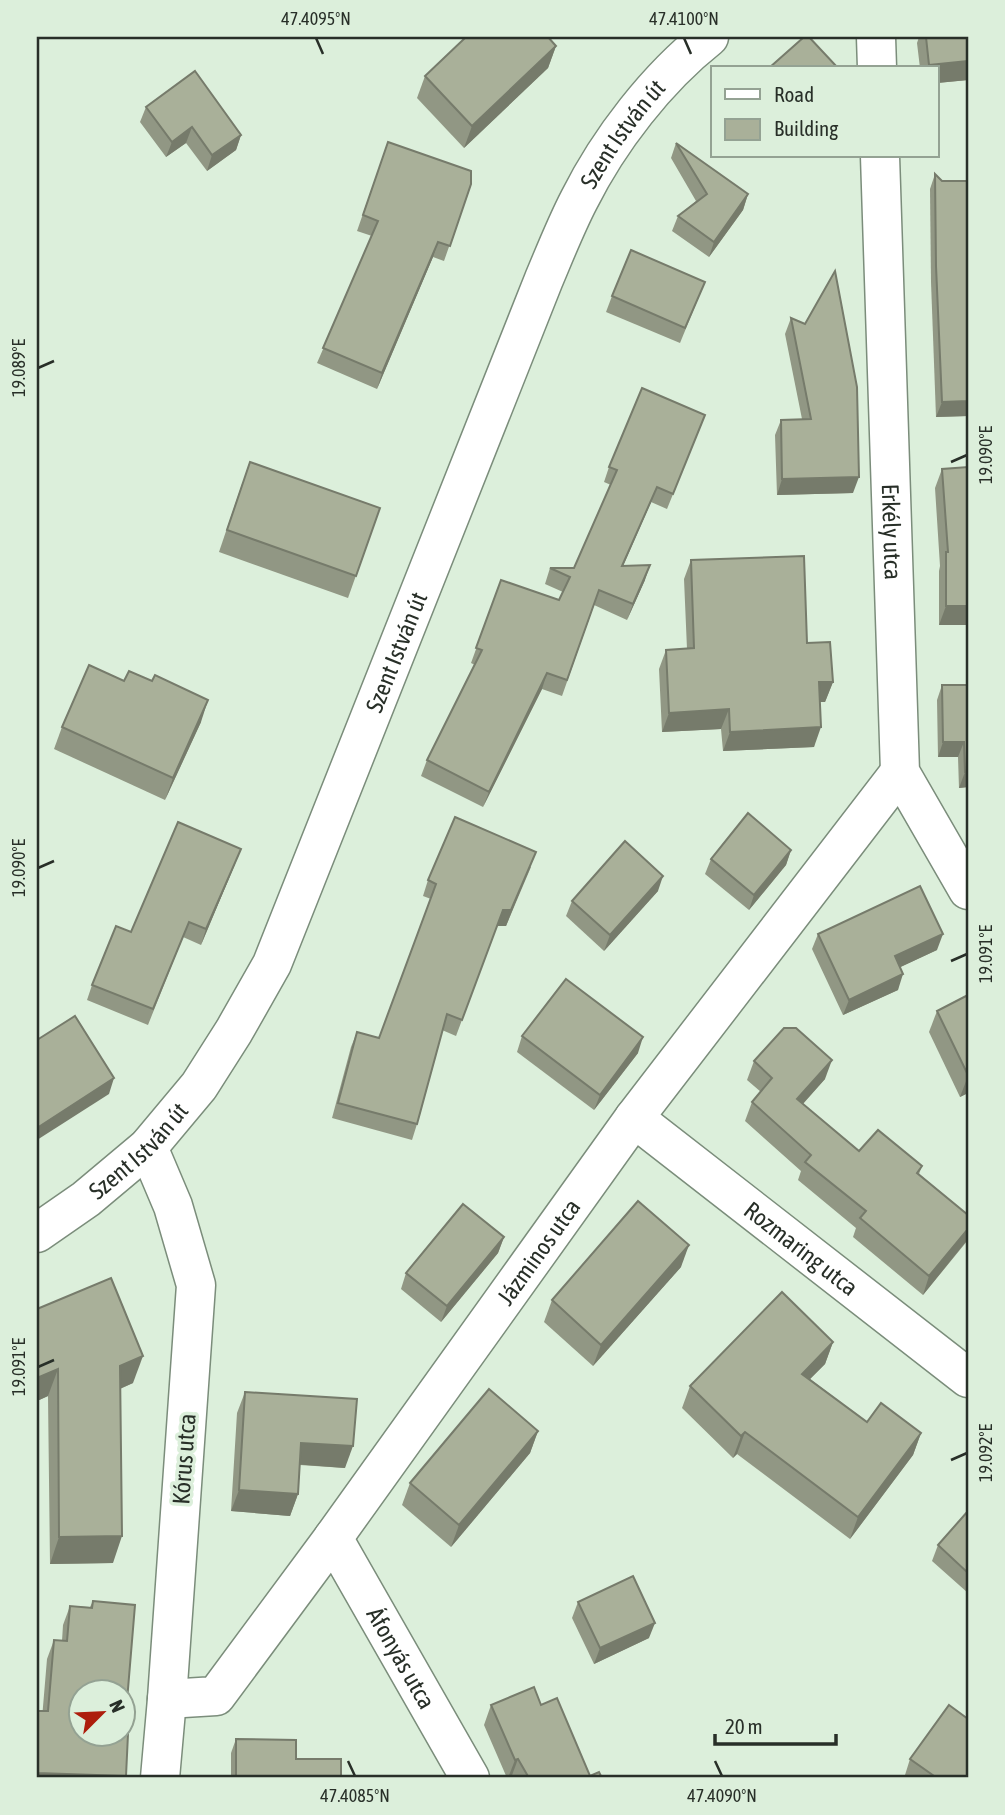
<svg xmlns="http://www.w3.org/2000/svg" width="1005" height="1815" viewBox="0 0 1005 1815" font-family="'Asap Condensed',sans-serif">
<rect width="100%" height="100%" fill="#dcefdb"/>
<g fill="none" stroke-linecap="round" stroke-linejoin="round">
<defs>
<g id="minor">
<polyline points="876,37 877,68"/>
<path id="s1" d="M880,156L900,772L968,890"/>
<path id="s2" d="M634,1118L968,1378"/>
<polyline points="148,1147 173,1206 196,1285 167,1699 160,1778"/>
<path id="s3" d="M37,1233L86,1199L148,1147L199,1086L234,1031L272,964L544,279C555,253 566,225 579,200C609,140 657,78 709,37"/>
<path id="s4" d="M333,1538L470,1778"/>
<path id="s5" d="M167,1699L216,1696L333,1538L634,1118L900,772"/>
</g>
</defs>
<use href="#minor" stroke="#7b8d7b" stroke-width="41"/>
<use href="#minor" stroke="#fff" stroke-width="38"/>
</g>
<g fill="#919784">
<polygon points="919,37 968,37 968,80 937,83 937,68 920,68 917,43"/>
<polygon points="556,46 548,68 464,148 417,98 425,76"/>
<polygon points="146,107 241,135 236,150 207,171 186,143 166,157 140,122"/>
<polygon points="388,142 471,184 444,261 433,257 377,389 317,363 372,236 357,231"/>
<polygon points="676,143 748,194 743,210 709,257 672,231 678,216 696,201 671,158"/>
<polygon points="935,174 968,416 936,417 931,282 930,189"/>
<polygon points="705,282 680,343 606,312 612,296"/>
<polygon points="791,318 853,493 777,495 775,435 781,420 802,419 785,334"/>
<polygon points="699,430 667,509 651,502 623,566 645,580 627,620 594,605 562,696 542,689 483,807 421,776 427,760 475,665 471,663 501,580 559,600 563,592 545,584 550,568 574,568 611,485 604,482 609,467"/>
<polygon points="942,469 968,625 939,625 939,571 940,566 935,488"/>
<polygon points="242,484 380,508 348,598 219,552"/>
<polygon points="691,560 807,643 833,682 825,702 820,702 814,747 723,751 721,729 662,732 659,669 666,650 687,649 684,579"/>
<polygon points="124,681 201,722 165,800 54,749 62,727"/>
<polygon points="942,685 968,685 968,787 959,788 958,757 938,757 937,700"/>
<polygon points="791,850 786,865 749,910 705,874 711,859"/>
<polygon points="235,864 201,945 183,937 148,1025 87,1000 92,985 131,932"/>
<polygon points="531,867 506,926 497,926 456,1036 442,1030 417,1124 412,1140 332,1118 351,1047 357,1032 379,1038 431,899 423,896 428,880"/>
<polygon points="658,891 604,951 566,916 572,901"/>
<polygon points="818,934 937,950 900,967 898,990 843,1015 812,949"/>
<polygon points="968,995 968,1093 960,1097 929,1032 937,1011"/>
<polygon points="522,1036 638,1053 594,1110 517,1052"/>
<polygon points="754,1061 825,1079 803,1104 859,1151 922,1166 919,1174 967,1214 968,1210 968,1240 923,1295 853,1237 856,1228 798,1180 801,1171 745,1121 752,1102 761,1092 747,1080"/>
<polygon points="504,1237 498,1253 441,1322 401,1289 406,1273"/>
<polygon points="681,1267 593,1366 544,1322 552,1300"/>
<polygon points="37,1309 133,1383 120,1389 113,1563 50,1564 48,1396 37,1401"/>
<polygon points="833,1342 825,1364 810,1379 867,1422 921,1433 913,1455 850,1539 737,1454 733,1458 682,1408 690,1386"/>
<polygon points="245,1392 345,1468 300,1465 298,1494 290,1516 231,1511 237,1413"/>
<polygon points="538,1431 530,1453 451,1547 402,1505 410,1483"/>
<polygon points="968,1511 968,1593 932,1561 938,1545"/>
<polygon points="93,1601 126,1713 126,1778 37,1778 47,1659 54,1640 62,1641 63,1625 70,1606 90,1607"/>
<polygon points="578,1602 649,1638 594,1664 572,1618"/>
<polygon points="491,1705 541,1705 590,1776 602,1778 507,1778 484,1725"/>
<polygon points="236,1739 296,1759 341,1778 231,1778 231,1753"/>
<polygon points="910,1759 968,1778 910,1778 905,1775"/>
</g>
<g fill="#767b6b">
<polygon points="556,46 548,68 464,148 472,126"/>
<polygon points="968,61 968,80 937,83 937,68 927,68 929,65"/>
<polygon points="192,127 186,143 166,157 172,142"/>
<polygon points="241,135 236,150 207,171 212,155"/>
<polygon points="748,194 743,210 709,257 714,242"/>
<polygon points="438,242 433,257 377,389 382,373"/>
<polygon points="968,401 968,416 936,417 942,402"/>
<polygon points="859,477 853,493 777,495 782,479"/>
<polygon points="657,487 651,502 616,581 622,566"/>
<polygon points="650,565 645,580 627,620 633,604"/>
<polygon points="946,606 968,606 968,625 939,625"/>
<polygon points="547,673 542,689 483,807 489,792"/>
<polygon points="819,682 833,682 825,702 812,702"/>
<polygon points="208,700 201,722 165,800 173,778"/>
<polygon points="729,709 721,729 662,732 669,713"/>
<polygon points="821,727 814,747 723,751 730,732"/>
<polygon points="943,742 964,742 958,757 938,757"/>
<polygon points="965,772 968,772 968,787 959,788"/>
<polygon points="241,849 235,864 201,945 206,929"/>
<polygon points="791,850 786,865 749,910 754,895"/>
<polygon points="536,852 506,926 497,926 456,1036 503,910"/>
<polygon points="663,876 658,891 604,951 610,935"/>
<polygon points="943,934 937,950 890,972 895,956"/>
<polygon points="903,974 898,990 843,1015 849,1000"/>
<polygon points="643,1037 638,1053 594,1110 600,1095"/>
<polygon points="832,1060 825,1079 790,1118 797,1099"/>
<polygon points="968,1076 968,1093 960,1097"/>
<polygon points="114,1078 109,1094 37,1140 37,1128"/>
<polygon points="968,1229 968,1239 923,1295 929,1276"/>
<polygon points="504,1237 498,1253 441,1322 447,1306"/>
<polygon points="689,1245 681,1267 593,1366 601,1345"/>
<polygon points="833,1342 825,1364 794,1395 802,1374"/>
<polygon points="143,1356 133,1383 110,1393 120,1366"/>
<polygon points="58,1369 48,1396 37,1401 37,1378"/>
<polygon points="538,1431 530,1453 451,1547 459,1525"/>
<polygon points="745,1432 737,1454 733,1458 741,1436"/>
<polygon points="921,1433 913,1455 850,1539 858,1517"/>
<polygon points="301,1443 353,1446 345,1468 293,1464"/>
<polygon points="239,1490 298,1494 290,1516 231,1511"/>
<polygon points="122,1536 113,1563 50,1564 59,1537"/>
<polygon points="655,1623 649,1638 594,1664 600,1648"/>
<polygon points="518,1759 511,1778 508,1778 515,1760"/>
<polygon points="37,1773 126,1776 126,1778 37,1778"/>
</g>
<g fill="#a9b099" stroke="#767b6b" stroke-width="2" fill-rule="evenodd">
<polygon points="466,37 548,37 556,46 472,126 425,76"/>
<polygon points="804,37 809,37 838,68 769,68"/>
<polygon points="926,37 968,37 968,61 929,65"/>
<polygon points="195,71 241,135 212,155 192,127 172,142 146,107"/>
<polygon points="388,142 471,171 471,184 450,246 438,242 382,373 323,348 378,221 363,215"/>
<polygon points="676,143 748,194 714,242 678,216 707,194"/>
<polygon points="935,174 942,181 968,181 968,401 942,402 936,266"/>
<polygon points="631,250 705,282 685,328 612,296"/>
<polygon points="835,271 857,387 859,477 782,479 781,420 811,419 791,318 805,324"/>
<polygon points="642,388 705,415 673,494 657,487 622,566 650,565 633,604 599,590 567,680 547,673 489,792 427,760 482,650 476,648 501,580 559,600 570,577 550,568 574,568 617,470 609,467"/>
<polygon points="250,462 380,508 356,576 227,530"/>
<polygon points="968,467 968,606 946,606 946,552 948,552 942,469"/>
<polygon points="804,556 807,643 830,642 833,682 819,682 821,727 730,732 729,709 669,713 666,650 694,648 691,560"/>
<polygon points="89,665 124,681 129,671 152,681 155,675 208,700 173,778 62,727"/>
<polygon points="942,685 968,685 968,772 965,772 964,742 943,742"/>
<polygon points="748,813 791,850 754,895 711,859"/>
<polygon points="455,817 536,852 511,910 503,910 462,1020 447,1014 417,1124 338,1103 357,1032 379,1038 436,884 428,880"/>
<polygon points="178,822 241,849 206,929 189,922 153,1009 92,985 116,926 131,932"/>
<polygon points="625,841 663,876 610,935 572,901"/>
<polygon points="920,886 943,934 895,956 903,974 849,1000 818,934"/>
<polygon points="566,979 643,1037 600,1095 522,1036"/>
<polygon points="968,995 968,1075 937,1011"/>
<polygon points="75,1016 114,1078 37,1128 37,1040"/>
<polygon points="784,1028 796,1028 832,1060 797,1099 859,1151 878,1130 922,1166 917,1173 968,1215 968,1229 929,1276 860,1218 866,1211 805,1162 811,1155 752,1102 772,1078 754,1061"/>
<polygon points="638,1201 689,1245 601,1345 552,1300"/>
<polygon points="463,1204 504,1237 447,1306 406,1273"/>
<polygon points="111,1278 143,1356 120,1366 122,1536 59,1537 58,1369 37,1378 37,1309"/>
<polygon points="782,1292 833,1342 802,1374 867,1422 881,1403 921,1433 858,1517 745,1432 741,1436 690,1386"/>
<polygon points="489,1389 538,1431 459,1525 410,1483"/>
<polygon points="245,1392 357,1399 353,1446 301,1443 298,1494 239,1490"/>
<polygon points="968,1511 968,1573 938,1545"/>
<polygon points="633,1576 655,1623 600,1648 578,1602"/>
<path d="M93,1601L135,1605L126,1713H129L126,1776L37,1773V1711H48L54,1640L67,1641L70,1606L92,1608ZM80,1692H122V1734H80Z"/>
<polygon points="534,1687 541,1705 557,1698 590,1776 599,1772 602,1778 529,1778 518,1759 515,1760 491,1705"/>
<polygon points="949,1705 968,1719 968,1778 937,1778 910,1759"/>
<polygon points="236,1739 296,1740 296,1759 341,1759 341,1778 236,1778"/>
</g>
<path fill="none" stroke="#282f28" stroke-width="2.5" d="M316,38L323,54M684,38L691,54M38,368L54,361M951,462L967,455M38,868L54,861M951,961L967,954M38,1367L54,1360M951,1460L967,1453M348,1761L355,1776M715,1761L722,1776"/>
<g text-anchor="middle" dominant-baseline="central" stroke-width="7" stroke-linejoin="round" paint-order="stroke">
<g font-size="24" fill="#282f28" stroke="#dcefdb">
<text stroke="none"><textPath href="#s3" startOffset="1265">Szent István út</textPath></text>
<text stroke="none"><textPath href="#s1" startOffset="376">Erkély utca</textPath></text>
<text stroke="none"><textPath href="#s3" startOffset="698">Szent István út</textPath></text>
<text stroke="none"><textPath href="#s3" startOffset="131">Szent István út</textPath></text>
<text stroke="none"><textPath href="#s2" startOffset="212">Rozmaring utca</textPath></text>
<text stroke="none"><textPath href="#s5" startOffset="598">Jázminos utca</textPath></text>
<text transform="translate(184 1459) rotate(-86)">Kórus utca</text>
<text stroke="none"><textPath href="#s4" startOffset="138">Áfonyás utca</textPath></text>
</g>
</g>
<rect width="1005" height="1815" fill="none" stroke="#dcefdb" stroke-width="77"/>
<rect x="711" y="66" width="228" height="91" fill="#dcefdb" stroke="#94a293" stroke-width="2"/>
<rect x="725" y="89" width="35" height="10" fill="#ffffff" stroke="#94a293" stroke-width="2"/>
<text x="774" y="102" font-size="21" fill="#282f28">Road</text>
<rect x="725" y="119" width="35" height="21" fill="#a9b099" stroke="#94a293" stroke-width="2"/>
<text x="774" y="136" font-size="21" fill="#282f28">Building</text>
<g transform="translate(102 1713) rotate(66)"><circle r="33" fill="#dcefdb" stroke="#94a293" stroke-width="2"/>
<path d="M0-5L12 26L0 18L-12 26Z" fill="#ad1d0c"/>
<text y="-10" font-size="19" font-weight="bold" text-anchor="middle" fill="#282f28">N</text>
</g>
<path d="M715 1734v10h121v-10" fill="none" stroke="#282f28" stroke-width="3.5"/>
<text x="725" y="1734" font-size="21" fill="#282f28" stroke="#dcefdb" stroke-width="5" paint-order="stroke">20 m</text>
<rect x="38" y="38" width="929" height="1738" fill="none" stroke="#282f28" stroke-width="2.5"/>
<g font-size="18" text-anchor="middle" fill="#282f28">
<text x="316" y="25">47.4095°N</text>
<text x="684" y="25">47.4100°N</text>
<text transform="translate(19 368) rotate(-90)" y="6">19.089°E</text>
<text transform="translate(986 455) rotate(-90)" y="6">19.090°E</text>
<text transform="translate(19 868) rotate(-90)" y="6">19.090°E</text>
<text transform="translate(986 954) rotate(-90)" y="6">19.091°E</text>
<text transform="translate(19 1367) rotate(-90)" y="6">19.091°E</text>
<text transform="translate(986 1453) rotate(-90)" y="6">19.092°E</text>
<text x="355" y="1802">47.4085°N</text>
<text x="722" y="1802">47.4090°N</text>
</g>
</svg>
